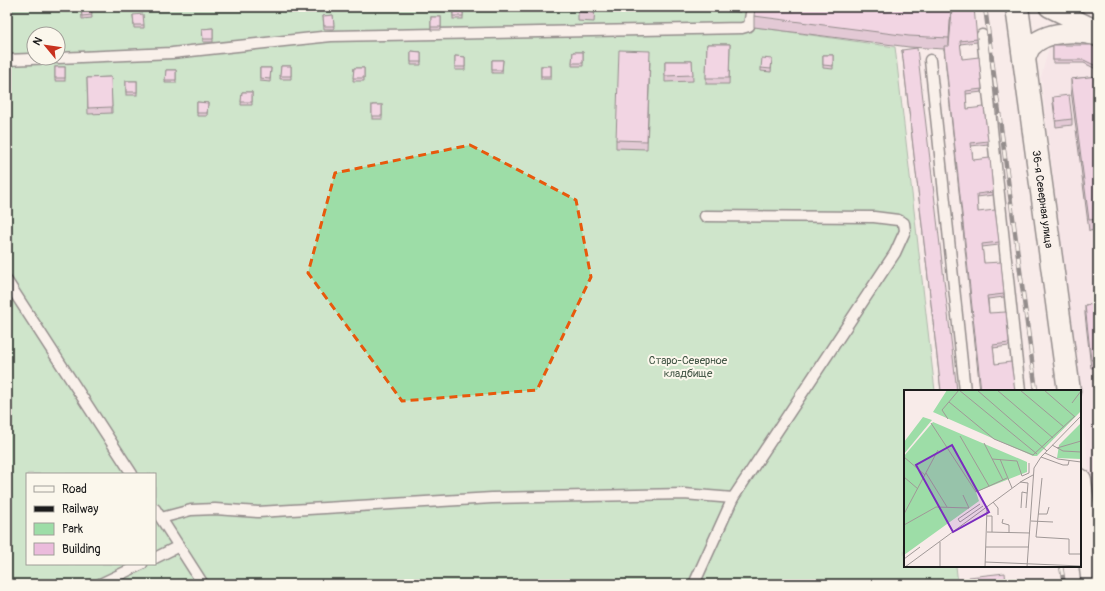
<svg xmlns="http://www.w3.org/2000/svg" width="1105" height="591" viewBox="0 0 1105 591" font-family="Pangolin,sans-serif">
<rect width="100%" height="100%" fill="#f8ebe9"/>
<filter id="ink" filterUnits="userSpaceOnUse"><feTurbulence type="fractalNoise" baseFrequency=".025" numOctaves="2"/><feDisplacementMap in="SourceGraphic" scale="8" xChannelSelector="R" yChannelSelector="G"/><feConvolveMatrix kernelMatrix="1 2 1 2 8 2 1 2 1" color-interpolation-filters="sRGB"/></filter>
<g filter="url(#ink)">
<polygon fill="#f4dde5" points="1091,42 1098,46 1098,544 1041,77 1050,44"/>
<path fill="#9ddda7" stroke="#5c7c62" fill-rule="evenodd" d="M7,7H756L755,27L895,47L935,391H905V566H956L958,584H7ZM34,34H58V58H34ZM27,474H155V564H27Z"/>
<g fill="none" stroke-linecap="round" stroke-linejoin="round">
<defs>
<g id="service">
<polyline points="982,35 1020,391"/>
<polyline points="58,58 172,53 331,36 742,28 749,26 752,7"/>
<polyline points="7,60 54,58"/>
<polyline points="930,60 965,391"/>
<polyline points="7,281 132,474"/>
<polyline points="155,509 203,584"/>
<polyline points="161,518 191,510 215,509 258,512 492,498 684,494 733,498"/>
<polyline points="155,558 179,546"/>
<polyline points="100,584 142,564"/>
<polyline points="694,584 733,498 895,253 905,231 904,223 898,220 874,217 705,216"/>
</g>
<g id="minor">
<polyline points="1049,7 1098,31"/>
<path d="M1024,62C1026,58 1028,51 1031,47C1046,30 1077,31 1098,36"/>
</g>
<g id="secondary">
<path id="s1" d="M1017,7L1069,391"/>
<polyline points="1080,480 1093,584"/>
</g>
</defs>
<use href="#service" stroke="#1c1c1c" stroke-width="13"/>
<use href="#minor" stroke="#1c1c1c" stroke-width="22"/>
<use href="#secondary" stroke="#1c1c1c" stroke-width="25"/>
<use href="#service" stroke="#fbf7ec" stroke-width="10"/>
<use href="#minor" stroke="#fbf7ec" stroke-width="19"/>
<use href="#secondary" stroke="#fbf7ec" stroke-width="22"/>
<defs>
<g id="rail">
<polyline points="985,7 1036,391"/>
<polyline points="1061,566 1064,584"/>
</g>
</defs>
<use href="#rail" stroke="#1c1c1c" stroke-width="4.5"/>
<use href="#rail" stroke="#fbf7ec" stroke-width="3" stroke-dasharray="9" stroke-linecap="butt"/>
</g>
<g fill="#caa1bd" stroke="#1c1c1c">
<polygon points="81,7 91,7 92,18 82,19"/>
<rect x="453" y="7" width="10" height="12"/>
<polygon points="595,7 594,22 578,21 578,12"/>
<polygon points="704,7 740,7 740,12 704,8"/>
<polygon points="952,7 950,41 977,39 977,42 960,44 962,59 982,89 982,92 966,94 967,109 988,141 988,144 971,146 973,160 993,192 993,195 977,197 978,212 999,242 999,245 982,247 984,263 1004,294 1004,297 988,299 989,313 1009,343 1009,346 993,348 995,364 1015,391 980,391 944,49 909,47 754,27 754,16"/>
<polygon points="133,15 144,25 144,28 134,28"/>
<polygon points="333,15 334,29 324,29 323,16"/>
<rect x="431" y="17" width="10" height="13"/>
<polygon points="213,28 213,42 203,42 202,29"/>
<polygon points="707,44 730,44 729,84 706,84"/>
<polygon points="1053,45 1098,49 1098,70 1084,63 1053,63"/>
<polygon points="902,50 957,391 941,391"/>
<polygon points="411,51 421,52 421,65 411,65"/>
<polygon points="573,52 583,52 583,66 572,66"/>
<polygon points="823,55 833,55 833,69 823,68"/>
<polygon points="455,56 465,57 465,70 455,70"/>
<polygon points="492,60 503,60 502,73 492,73"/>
<polygon points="650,60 647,149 616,148 616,140"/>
<polygon points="665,61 692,61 693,81 665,82"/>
<polygon points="772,62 771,72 761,71 761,68"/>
<polygon points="281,66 291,66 291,79 280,79"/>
<rect x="541" y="66" width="10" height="13"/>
<rect x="55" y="67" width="10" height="14"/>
<polygon points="260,68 271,68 270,82 260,81"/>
<polygon points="354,68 364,68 364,81 353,81"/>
<polygon points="166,70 176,70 176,83 165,83"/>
<polygon points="1098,76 1098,230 1089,231 1071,90 1071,79"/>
<polygon points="111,77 112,113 88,114 87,78"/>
<rect x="126" y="81" width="11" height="14"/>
<polygon points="242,92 252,92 252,105 241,105"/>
<polygon points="1053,97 1072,119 1072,125 1056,127 1053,103"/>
<polygon points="197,102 208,103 207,116 197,116"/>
<rect x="372" y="105" width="10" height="14"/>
<polygon points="1098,304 1098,367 1091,368 1085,314 1085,305"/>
</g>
<polygon fill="#a4839a" stroke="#1c1c1c" points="951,7 952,7 949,49 949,38"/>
<g fill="#ebbbdc" stroke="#1c1c1c">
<polygon points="81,7 91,7 92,15 82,16"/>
<rect x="453" y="7" width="10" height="9"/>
<polygon points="578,7 594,7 594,13 578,12"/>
<polygon points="755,7 951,7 949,38 909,36 754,16"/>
<polygon points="974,8 977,39 960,41 962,59 979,57 982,89 966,91 967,109 984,107 988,141 971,143 973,160 990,158 993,192 977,194 978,212 995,210 999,242 982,244 984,263 1001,262 1004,294 987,296 989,313 1006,312 1009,343 993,345 995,364 1011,362 1015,391 981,391 944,46 949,46 952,10"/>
<polygon points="143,14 144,25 134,25 133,15"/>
<polygon points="333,15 334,26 324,26 323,16"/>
<rect x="431" y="17" width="10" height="10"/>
<polygon points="213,28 213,39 203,39 202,29"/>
<polygon points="707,44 730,44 729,78 706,78"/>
<polygon points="1053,45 1091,45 1098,49 1098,67 1084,60 1053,60"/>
<polygon points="917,48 957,391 941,391 902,50"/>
<polygon points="619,50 650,51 647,141 616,140"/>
<polygon points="411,51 421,52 421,62 411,62"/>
<polygon points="573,52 583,52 583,63 572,63"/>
<polygon points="823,55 833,55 833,66 823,65"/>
<polygon points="455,56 465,57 465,67 455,67"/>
<polygon points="762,58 772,59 771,69 761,68"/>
<polygon points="492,60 503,60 502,70 492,70"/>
<polygon points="665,61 692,61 693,75 665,76"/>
<polygon points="281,66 291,66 291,76 280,76"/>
<rect x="541" y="66" width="10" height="10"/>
<rect x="55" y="67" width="10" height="11"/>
<polygon points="260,68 271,68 270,79 260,78"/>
<polygon points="354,68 364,68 364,78 353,78"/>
<polygon points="166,70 176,70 176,80 165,80"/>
<polygon points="1098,76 1098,219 1089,220 1071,79"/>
<polygon points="111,77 112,107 88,108 87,78"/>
<rect x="126" y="81" width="11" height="11"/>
<polygon points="242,92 252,92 252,102 241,102"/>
<polygon points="1069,95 1072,119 1056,121 1053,97"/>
<polygon points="197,102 208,103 207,113 197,113"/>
<rect x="372" y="105" width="10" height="11"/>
<polygon points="1098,304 1098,359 1091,360 1085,305"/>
<polygon points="1005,573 1006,584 970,584 969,577"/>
</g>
</g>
<path d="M0 0H1105V591H0ZM470,145L576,200L591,277L537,390L402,401L308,273L335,173Z" fill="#f8ebe9" fill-opacity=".55" fill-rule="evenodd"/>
<path fill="none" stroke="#e8590c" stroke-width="3" stroke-dasharray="8 5" stroke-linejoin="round" d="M470,145L576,200L591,277L537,390L402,401L308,273L335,173Z"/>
<g text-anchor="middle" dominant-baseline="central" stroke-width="4" stroke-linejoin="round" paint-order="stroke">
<g font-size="11" fill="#1c1c1c" stroke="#fbf7ec">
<text stroke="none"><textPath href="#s1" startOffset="194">36-я Северная улица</textPath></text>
</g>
<g font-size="11" fill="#435646" stroke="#fbf7ec">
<text x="688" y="360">Старо-Северное<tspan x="688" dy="13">кладбище</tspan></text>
</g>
</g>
<g transform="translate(904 390)">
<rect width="177" height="177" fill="#f8ebe9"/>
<path d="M43,0H177V21L133,66H129L29,22ZM19,27L28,30L0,64V52ZM29,32L123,72V82L72,102L75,111L0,165V66ZM177,33V69L153,68L155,55Z" fill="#9ddda7"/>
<path fill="none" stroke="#a09897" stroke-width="1" d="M55,0L133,64M73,0L143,61M93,0L149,48M116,0L160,37M140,0L171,27M45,12L90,49L129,65L171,26M168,13L177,1M44,29L38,20L55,0M27,33L72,102L103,88M56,46L85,96M80,53L99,90M148,55L159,61L177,62M153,58L177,51M141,63L154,69L177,72M0,67L21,85M137,67L159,75H164L165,71M88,69L113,71L118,86L125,83V73M96,69L108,98M22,83L43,117M0,87L14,99M138,88L132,147L165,149V164H177M116,92L124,93L122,118M89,112L94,118V125M76,114L54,129L56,132L79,116M117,118L118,102L123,103M0,124L34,60M134,124H143L145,117M83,126H88V142M99,129L98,133L105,135V142M127,131L149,132M0,135L32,117L65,118L59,105M83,142L126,143M82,157H125M0,169L16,157M81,172L177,176M1,177L118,91L129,85M36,177V152M81,177L83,118M123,177L130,78L137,67L177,26"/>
<path fill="#7b2cbf" fill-opacity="0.15" stroke="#7b2cbf" stroke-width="2" d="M48,55L85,122L49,142L12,75Z"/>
<rect width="177" height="177" fill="none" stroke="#1c1c1c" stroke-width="2"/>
</g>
<rect width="1105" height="591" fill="none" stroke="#fbf7ec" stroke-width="24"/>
<rect x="12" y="12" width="1081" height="567" fill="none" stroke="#1c1c1c" stroke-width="1.5" filter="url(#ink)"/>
<rect x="26" y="473" width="130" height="92" fill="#fbf7ec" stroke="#a29f99"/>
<rect x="34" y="486" width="20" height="6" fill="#fbf7ec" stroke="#a29f99"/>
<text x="62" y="493" font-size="12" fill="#1c1c1c">Road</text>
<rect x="34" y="506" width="20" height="6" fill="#1c1c1c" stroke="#a29f99"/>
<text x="62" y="513" font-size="12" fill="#1c1c1c">Railway</text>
<rect x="34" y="523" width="20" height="12" fill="#9ddda7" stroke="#a29f99"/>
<text x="62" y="533" font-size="12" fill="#1c1c1c">Park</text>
<rect x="34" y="543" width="20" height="12" fill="#ebbbdc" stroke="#a29f99"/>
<text x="62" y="553" font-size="12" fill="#1c1c1c">Building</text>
<g transform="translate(46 46) rotate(299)"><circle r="19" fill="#fbf7ec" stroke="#a29f99"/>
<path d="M0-3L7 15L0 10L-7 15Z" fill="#c8321e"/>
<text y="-6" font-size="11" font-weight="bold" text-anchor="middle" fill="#1c1c1c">N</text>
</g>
</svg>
